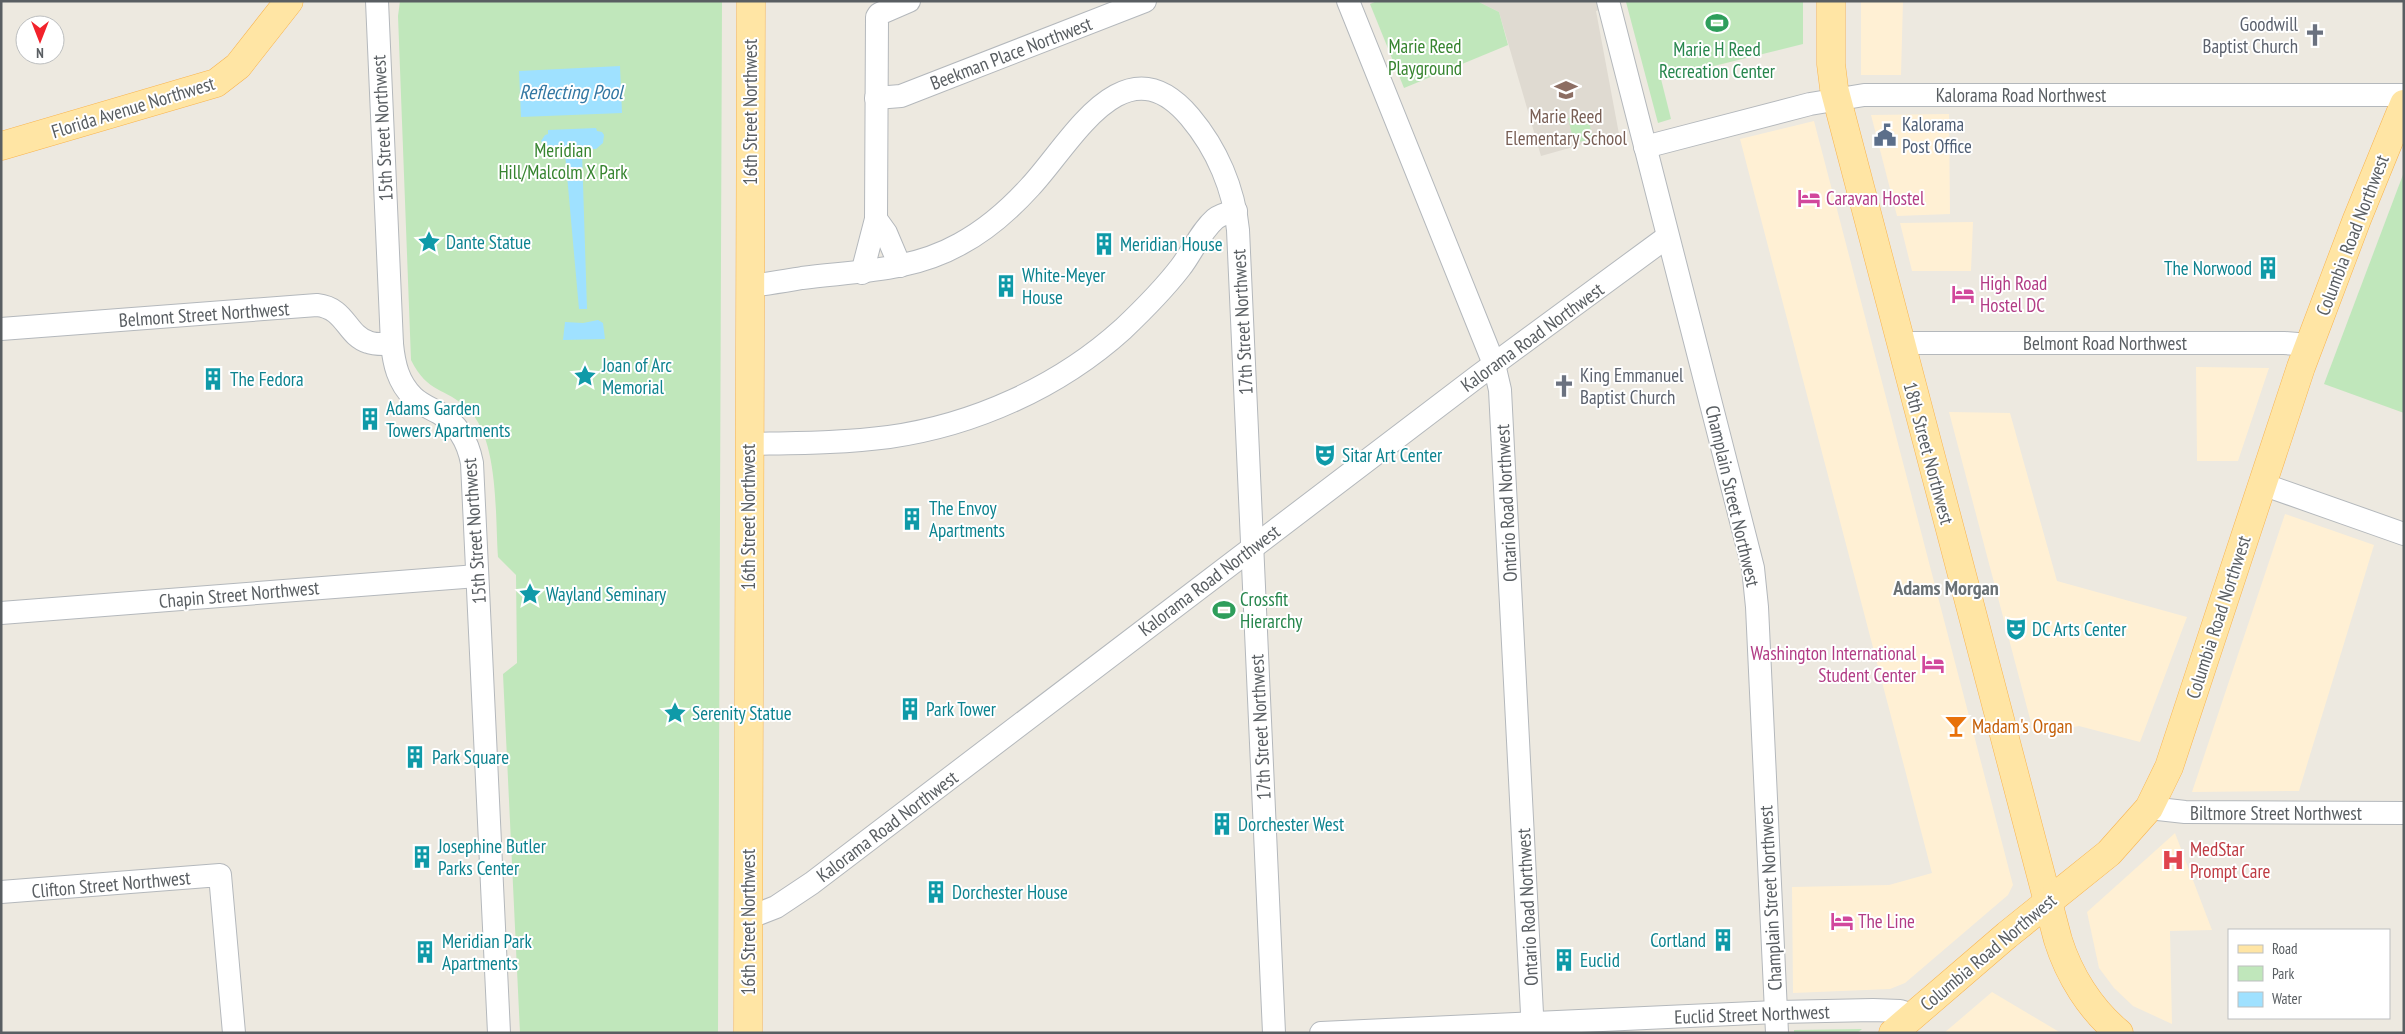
<svg xmlns="http://www.w3.org/2000/svg" width="2405" height="1034" viewBox="0 0 2405 1034" font-family="'PT Sans Narrow',sans-serif">
<rect width="100%" height="100%" fill="#ede9e0"/>
<g fill="#fff0d4">
<polygon points="1861,1 1903,1 1901,75 1861,75"/>
<polygon points="1949,114 1950,214 1897,216 1871,115"/>
<polygon points="1814,121 2013,885 2008,895 1905,983 1890,989 1793,993 1792,887 1889,885 1932,873 1740,139"/>
<polygon points="1973,222 1971,271 1912,271 1900,223"/>
<polygon points="2196,367 2269,368 2238,461 2197,461"/>
<polygon points="1949,412 2010,413 2057,581 2187,617 2140,742 2079,726 2034,734"/>
<polygon points="2285,514 2374,545 2299,791 2192,792"/>
<polygon points="2175,833 2212,930 2170,931 2172,1024 2133,1006 2114,988 2099,968 2087,912"/>
<polygon points="1992,992 2061,1033 1944,1033"/>
</g>
<polygon fill="#dfdad1" points="1477,1 1627,1 1596,11 1619,134 1541,156 1499,12"/>
<g fill="#c0e7bb">
<path d="M400,1H722L718,1033H520L503,674L517,663L516,575L498,557C495,515 499,439 468,409C445,387 428,394 411,360L398,16Z"/>
<polygon points="1377,1 1477,1 1499,12 1508,45 1404,88 1370,4"/>
<polygon points="1803,1 1803,44 1661,79 1671,119 1658,123 1626,2"/>
<polygon points="1587,113 1593,139 1574,143 1568,118"/>
<polygon points="2404,172 2404,413 2324,384"/>
<polygon points="1862,1029 1857,1033 1794,1033 1794,1030"/>
</g>
<g fill="#9fe1ff">
<polygon points="620,66 622,113 521,117 519,71"/>
<polygon points="596,128 597,131 602,132 604,135 603,143 596,149 584,149 582,152 587,309 579,309 565,153 562,150 548,150 541,141 545,135 548,134 548,130"/>
<polygon points="598,320 603,323 605,339 563,340 565,322 583,323"/>
</g>
<g fill="none" stroke-linecap="round" stroke-linejoin="round">
<defs>
<g id="minor">
<path d="M377,1L392,344C394,364 398,382 413,397C420,404 430,408 439,413C458,424 468,442 472,463L499,1033"/>
<polyline points="1348,1 1494,364 1500,390 1533,1033"/>
<polyline points="1608,1 1753,568 1757,607 1777,1033"/>
<polyline points="876,98 901,96 1145,1"/>
<polyline points="1645,147 1810,104 1864,95 2404,95"/>
<polyline points="876,219 886,233 900,266"/>
<polyline points="862,273 876,219 877,17 879,14 909,1"/>
<path d="M749,286C767,284 784,281 802,278C856,271 910,272 960,244C986,230 1010,209 1030,187C1072,142 1124,39 1190,117C1217,149 1234,189 1238,230L1274,1033"/>
<path d="M1,329L317,305C346,308 346,335 368,342C375,345 384,344 392,344"/>
<polyline points="1900,343 2284,343 2310,345"/>
<path d="M749,444C795,443 843,443 889,437C974,425 1059,387 1123,329C1143,310 1163,290 1180,268C1192,253 1200,232 1215,219C1221,214 1228,213 1236,211"/>
<polyline points="2262,484 2404,534"/>
<polyline points="1,613 477,576"/>
<polyline points="2149,808 2185,812 2404,813"/>
<polyline points="1,892 220,875 234,1033"/>
<polyline points="748,918 776,907 812,883 1478,376 1667,237"/>
<polyline points="1321,1033 1776,1012 1873,1010 1900,1011 1913,1015"/>
</g>
<g id="major">
<path d="M1831,1V64L1834,88L2058,940C2069,975 2090,1009 2119,1033"/>
<polyline points="1,146 216,83 238,66 289,1"/>
<polyline points="748,1033 751,1"/>
<polyline points="1893,1033 2007,935 2109,853 2149,808 2169,767 2301,367 2357,219 2404,104"/>
</g>
</defs>
<use href="#minor" stroke="#b4b8bc" stroke-width="24"/>
<use href="#major" stroke="#f9b44e" stroke-width="29"/>
<use href="#minor" stroke="#fff" stroke-width="22"/>
<use href="#major" stroke="#ffe5a4" stroke-width="28"/>
</g>
<defs>
<symbol id="stadium-bare" viewBox="-9 -9 18 18"><path d="M0-5a6.5 5 0 1 0 0 10a6.5 5 0 1 0 0-10ZM-3.5-1.8h7v3.6h-7Z" fill="#2e9e5b" stroke="#fff" stroke-width="2.5" paint-order="stroke"/></symbol>
<symbol id="church-bare" viewBox="-9 -9 18 18"><path d="M-1.2-6h2.4v3.5h3.3v2.4h-3.3V6h-2.4V-.1h-3.3v-2.4h3.3Z" fill="#6b7280" stroke="#fff" stroke-width="2.5" paint-order="stroke"/></symbol>
<symbol id="school-bare" viewBox="-9 -9 18 18"><path d="M0-5L7-2L0 1L-7-2ZM-4 1L0 2.5L4 1V4Q0 6-4 4Z" fill="#8d6e63" stroke="#fff" stroke-width="2.5" paint-order="stroke"/></symbol>
<symbol id="civic-bare" viewBox="-9 -9 18 18"><path d="M-.6-6.5H3V-4.5H.6V-3L4-1V1h2V6H-6V1h2V-1L-.6-3ZM-1.2 2.5V6h2.4V2.5Z" fill="#5c6f8a" stroke="#fff" stroke-width="2.5" paint-order="stroke"/></symbol>
<symbol id="hotel-bare" viewBox="-9 -9 18 18"><path d="M-6-4.5h1.5V1H6V5H4.5V3h-9V5H-6ZM-4 0a1.8 1.8 0 1 1 3.6 0ZM.5 0V-2.5h3Q6-2.5 6 0Z" fill="#d1479c" stroke="#fff" stroke-width="2.5" paint-order="stroke"/></symbol>
<symbol id="sight-bare" viewBox="-9 -9 18 18"><path d="M0-6L1.8-2.2L6-1.7L2.9 1.2L3.7 5.4L0 3.3L-3.7 5.4L-2.9 1.2L-6-1.7L-1.8-2.2Z" fill="#0f9aa8" stroke="#fff" stroke-width="2.5" paint-order="stroke"/></symbol>
<symbol id="building-bare" viewBox="-9 -9 18 18"><path d="M-4-6H4V6H1V3H-1V6H-4ZM-2.5-4.3h1.7v1.8h-1.7ZM.8-4.3h1.7v1.8H.8ZM-2.5-1h1.7V.8h-1.7ZM.8-1h1.7V.8H.8Z" fill="#0f9aa8" stroke="#fff" stroke-width="2.5" paint-order="stroke"/></symbol>
<symbol id="theatre-bare" viewBox="-9 -9 18 18"><path d="M-5-5.5Q0-4 5-5.5V0Q5 5 0 6Q-5 5-5 0ZM-3.3-2.5H-1v1.5H-3.3ZM1-2.5H3.3v1.5H1ZM-2.8 1Q0 5.5 2.8 1Z" fill="#0f9aa8" stroke="#fff" stroke-width="2.5" paint-order="stroke"/></symbol>
<symbol id="bar-bare" viewBox="-9 -9 18 18"><path d="M-6-5H6L.8 .8V4.5H3.5V6h-7V4.5H-.8V.8Z" fill="#e8710a" stroke="#fff" stroke-width="2.5" paint-order="stroke"/></symbol>
<symbol id="hospital-bare" viewBox="-9 -9 18 18"><path d="M-5-5h3v3.5h4V-5h3V5h-3V1.5h-4V5h-3Z" fill="#e0444e" stroke="#fff" stroke-width="2.5" paint-order="stroke"/></symbol>
</defs>
<g fill-rule="evenodd">
<use href="#stadium-bare" x="1701" y="7" width="32" height="32"/>
<use href="#church-bare" x="2299" y="19" width="32" height="32"/>
<use href="#school-bare" x="1550" y="74" width="32" height="32"/>
<use href="#civic-bare" x="1869" y="119" width="32" height="32"/>
<use href="#hotel-bare" x="1793" y="182" width="32" height="32"/>
<use href="#sight-bare" x="413" y="226" width="32" height="32"/>
<use href="#building-bare" x="1088" y="228" width="32" height="32"/>
<use href="#building-bare" x="2252" y="252" width="32" height="32"/>
<use href="#building-bare" x="990" y="270" width="32" height="32"/>
<use href="#hotel-bare" x="1947" y="278" width="32" height="32"/>
<use href="#sight-bare" x="569" y="360" width="32" height="32"/>
<use href="#building-bare" x="197" y="363" width="32" height="32"/>
<use href="#church-bare" x="1548" y="370" width="32" height="32"/>
<use href="#building-bare" x="354" y="403" width="32" height="32"/>
<use href="#theatre-bare" x="1309" y="439" width="32" height="32"/>
<use href="#building-bare" x="896" y="503" width="32" height="32"/>
<use href="#sight-bare" x="514" y="578" width="32" height="32"/>
<use href="#stadium-bare" x="1208" y="594" width="32" height="32"/>
<use href="#theatre-bare" x="2000" y="613" width="32" height="32"/>
<use href="#hotel-bare" x="1917" y="648" width="32" height="32"/>
<use href="#building-bare" x="894" y="693" width="32" height="32"/>
<use href="#sight-bare" x="659" y="697" width="32" height="32"/>
<use href="#bar-bare" x="1940" y="710" width="32" height="32"/>
<use href="#building-bare" x="399" y="741" width="32" height="32"/>
<use href="#building-bare" x="1206" y="808" width="32" height="32"/>
<use href="#building-bare" x="406" y="841" width="32" height="32"/>
<use href="#hospital-bare" x="2157" y="844" width="32" height="32"/>
<use href="#building-bare" x="920" y="876" width="32" height="32"/>
<use href="#hotel-bare" x="1826" y="905" width="32" height="32"/>
<use href="#building-bare" x="1707" y="924" width="32" height="32"/>
<use href="#building-bare" x="409" y="936" width="32" height="32"/>
<use href="#building-bare" x="1548" y="944" width="32" height="32"/>
</g>
<g text-anchor="middle" dominant-baseline="central" stroke-width="4" stroke-linejoin="round" paint-order="stroke">
<g font-size="19" fill="#5b616d" stroke="#fff" text-anchor="end">
<text x="2298" y="24">Goodwill<tspan x="2298" dy="22">Baptist Church</tspan></text>
<text x="1580" y="375" text-anchor="start">King Emmanuel<tspan x="1580" dy="22">Baptist Church</tspan></text>
</g>
<g font-size="19" fill="#36842f" stroke="#fff">
<text x="1425" y="46">Marie Reed<tspan x="1425" dy="22">Playground</tspan></text>
<text x="563" y="150">Meridian<tspan x="563" dy="22">Hill/Malcolm X Park</tspan></text>
</g>
<g font-size="19" fill="#27864d" stroke="#fff">
<text x="1717" y="49">Marie H Reed<tspan x="1717" dy="22">Recreation Center</tspan></text>
<text x="1240" y="599" text-anchor="start">Crossfit<tspan x="1240" dy="22">Hierarchy</tspan></text>
</g>
<g font-size="19" fill="#595e62" stroke="#fff">
<text transform="translate(1011 53) rotate(-21)">Beekman Place Northwest</text>
<text x="2021" y="95">Kalorama Road Northwest</text>
<text transform="translate(133 107) rotate(-17)">Florida Avenue Northwest</text>
<text transform="translate(750 112) rotate(-90)">16th Street Northwest</text>
<text transform="translate(382 128) rotate(-93)">15th Street Northwest</text>
<text transform="translate(2352 235) rotate(-69)">Columbia Road Northwest</text>
<text transform="translate(204 314) rotate(-4)">Belmont Street Northwest</text>
<text transform="translate(1242 322) rotate(-93)">17th Street Northwest</text>
<text transform="translate(1532 337) rotate(-36)">Kalorama Road Northwest</text>
<text x="2105" y="343">Belmont Road Northwest</text>
<text transform="translate(1929 453) rotate(75)">18th Street Northwest</text>
<text transform="translate(1733 496) rotate(77)">Champlain Street Northwest</text>
<text transform="translate(1506 503) rotate(-93)">Ontario Road Northwest</text>
<text transform="translate(748 517) rotate(-90)">16th Street Northwest</text>
<text transform="translate(474 531) rotate(-94)">15th Street Northwest</text>
<text transform="translate(1209 580) rotate(-37)">Kalorama Road Northwest</text>
<text transform="translate(239 594) rotate(-5)">Chapin Street Northwest</text>
<text transform="translate(2218 617) rotate(-72)">Columbia Road Northwest</text>
<text transform="translate(1260 727) rotate(-93)">17th Street Northwest</text>
<text x="2276" y="813">Biltmore Street Northwest</text>
<text transform="translate(887 826) rotate(-37)">Kalorama Road Northwest</text>
<text transform="translate(111 884) rotate(-5)">Clifton Street Northwest</text>
<text transform="translate(1770 898) rotate(-93)">Champlain Street Northwest</text>
<text transform="translate(1527 907) rotate(-93)">Ontario Road Northwest</text>
<text transform="translate(748 922) rotate(-90)">16th Street Northwest</text>
<text transform="translate(1988 952) rotate(-40)">Columbia Road Northwest</text>
<text transform="translate(1752 1014) rotate(-2)">Euclid Street Northwest</text>
</g>
<g font-size="19" fill="#785e54" stroke="#fff">
<text x="1566" y="116">Marie Reed<tspan x="1566" dy="22">Elementary School</tspan></text>
</g>
<g font-size="19" fill="#4e5e75" stroke="#fff" text-anchor="start">
<text x="1902" y="124">Kalorama<tspan x="1902" dy="22">Post Office</tspan></text>
</g>
<g font-size="19" fill="#b23c85" stroke="#fff" text-anchor="start">
<text x="1826" y="198">Caravan Hostel</text>
<text x="1980" y="283">High Road<tspan x="1980" dy="22">Hostel DC</tspan></text>
<text x="1916" y="653" text-anchor="end">Washington International<tspan x="1916" dy="22">Student Center</tspan></text>
<text x="1858" y="921">The Line</text>
</g>
<g font-size="19" fill="#0d838f" stroke="#fff" text-anchor="start">
<text x="446" y="242">Dante Statue</text>
<text x="1120" y="244">Meridian House</text>
<text x="2252" y="268" text-anchor="end">The Norwood</text>
<text x="1022" y="275">White-Meyer<tspan x="1022" dy="22">House</tspan></text>
<text x="602" y="365">Joan of Arc<tspan x="602" dy="22">Memorial</tspan></text>
<text x="230" y="379">The Fedora</text>
<text x="386" y="408">Adams Garden<tspan x="386" dy="22">Towers Apartments</tspan></text>
<text x="1342" y="455">Sitar Art Center</text>
<text x="929" y="508">The Envoy<tspan x="929" dy="22">Apartments</tspan></text>
<text x="546" y="594">Wayland Seminary</text>
<text x="2032" y="629">DC Arts Center</text>
<text x="926" y="709">Park Tower</text>
<text x="692" y="713">Serenity Statue</text>
<text x="432" y="757">Park Square</text>
<text x="1238" y="824">Dorchester West</text>
<text x="438" y="846">Josephine Butler<tspan x="438" dy="22">Parks Center</tspan></text>
<text x="952" y="892">Dorchester House</text>
<text x="1706" y="940" text-anchor="end">Cortland</text>
<text x="442" y="941">Meridian Park<tspan x="442" dy="22">Apartments</tspan></text>
<text x="1580" y="960">Euclid</text>
</g>
<g font-size="19" fill="#c56008" stroke="#fff" text-anchor="start">
<text x="1972" y="726">Madam's Organ</text>
</g>
<g font-size="19" fill="#be3a42" stroke="#fff" text-anchor="start">
<text x="2190" y="849">MedStar<tspan x="2190" dy="22">Prompt Care</tspan></text>
</g>
<g font-size="20" font-style="italic" fill="#3377a3" stroke="#fff">
<text x="571" y="92">Reflecting Pool</text>
</g>
<g font-size="20" font-weight="bold" fill="#6a7175" stroke="#fff">
<text x="1946" y="588">Adams Morgan</text>
</g>
</g>
<rect width="2405" height="1034" fill="none" stroke="#595e62" stroke-width="5"/>
<rect x="2228" y="929" width="162" height="90" fill="#ffffff" stroke="#bdbfc0"/>
<rect x="2238" y="945" width="25" height="8" fill="#ffe5a4" stroke="#bdbfc0"/>
<text x="2272" y="954" font-size="15" fill="#595e62">Road</text>
<rect x="2238" y="966" width="25" height="15" fill="#c0e7bb" stroke="#bdbfc0"/>
<text x="2272" y="979" font-size="15" fill="#595e62">Park</text>
<rect x="2238" y="992" width="25" height="15" fill="#9fe1ff" stroke="#bdbfc0"/>
<text x="2272" y="1004" font-size="15" fill="#595e62">Water</text>
<g transform="translate(40 40) rotate(180)"><circle r="24" fill="#ffffff" stroke="#bdbfc0"/>
<path d="M0-4L9 19L0 12L-9 19Z" fill="#f2222b"/>
<text y="-8" font-size="14" font-weight="bold" text-anchor="middle" fill="#595e62">N</text>
</g>
</svg>
